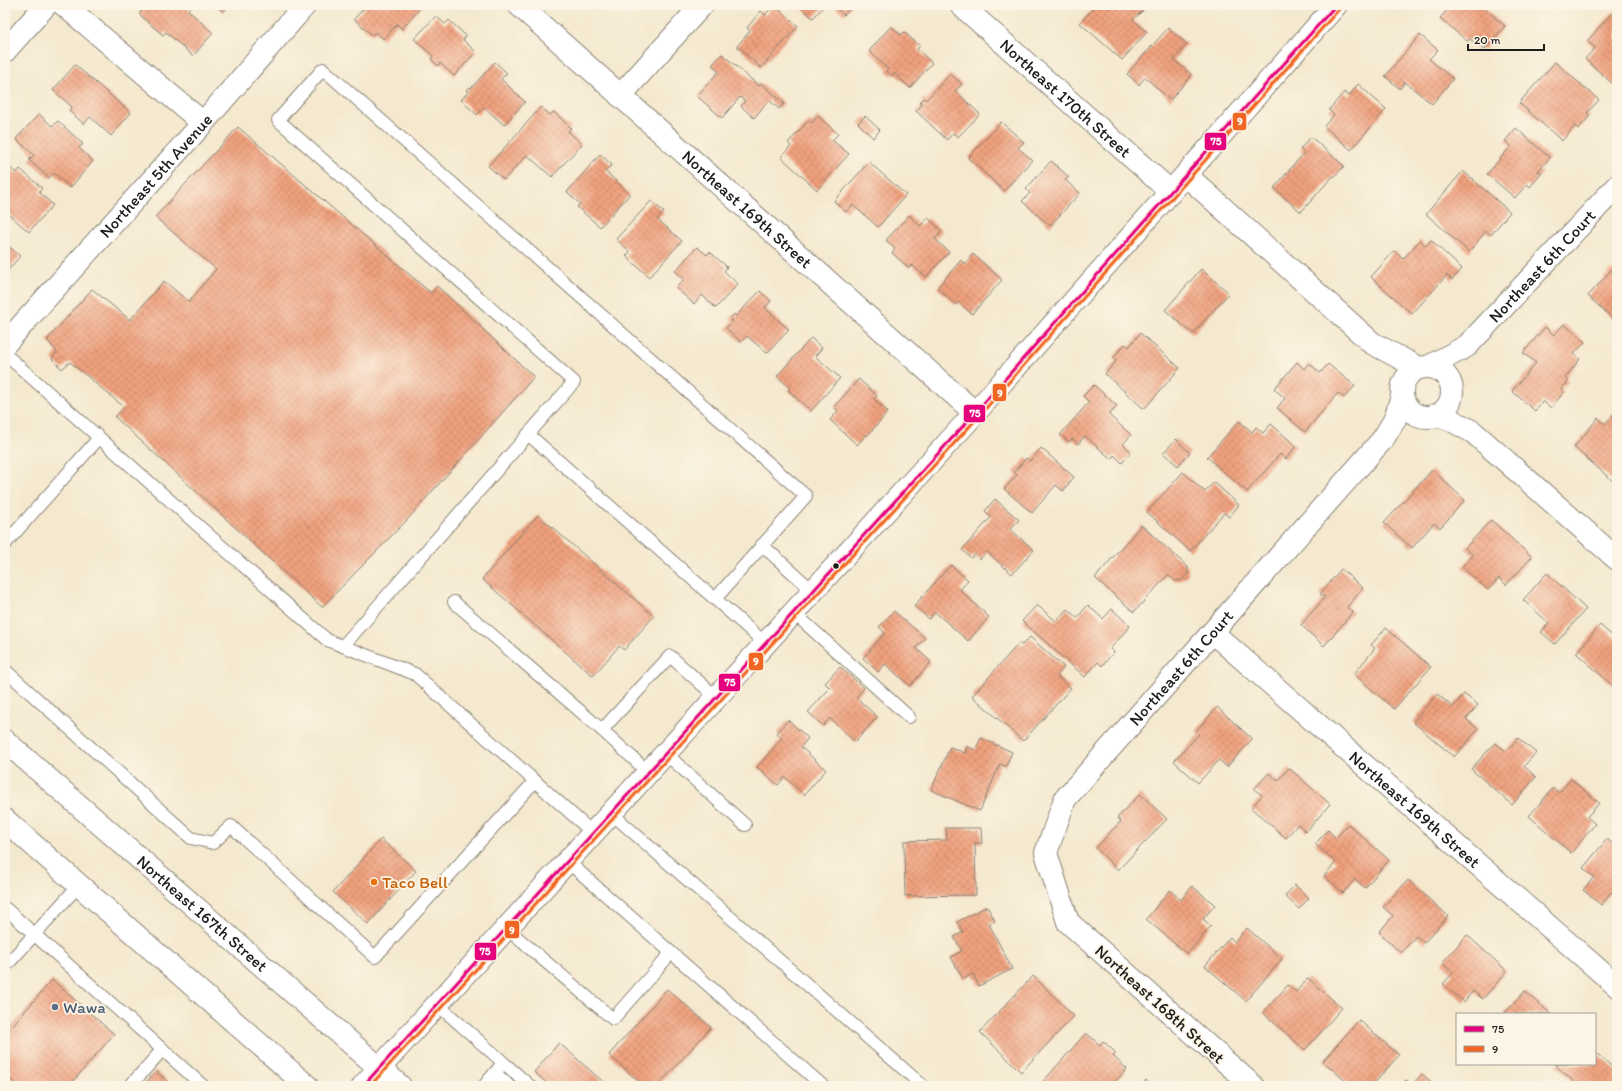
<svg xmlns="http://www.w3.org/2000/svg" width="1622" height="1091" viewBox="0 0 1622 1091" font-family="Itim,sans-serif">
<defs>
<pattern id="building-cross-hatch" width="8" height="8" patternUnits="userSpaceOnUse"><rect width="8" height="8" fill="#f0a17e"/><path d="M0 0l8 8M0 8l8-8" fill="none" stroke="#cd8a6c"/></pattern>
</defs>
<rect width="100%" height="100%" fill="#fcf5e5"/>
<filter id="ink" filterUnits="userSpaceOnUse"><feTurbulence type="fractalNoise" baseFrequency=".025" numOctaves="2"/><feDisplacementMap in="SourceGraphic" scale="8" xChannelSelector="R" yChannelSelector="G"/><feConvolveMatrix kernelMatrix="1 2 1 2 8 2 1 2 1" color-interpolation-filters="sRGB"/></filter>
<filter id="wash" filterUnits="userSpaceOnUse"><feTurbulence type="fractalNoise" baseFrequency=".012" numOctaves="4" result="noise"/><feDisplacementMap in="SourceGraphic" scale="16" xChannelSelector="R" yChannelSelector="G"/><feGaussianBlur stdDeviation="0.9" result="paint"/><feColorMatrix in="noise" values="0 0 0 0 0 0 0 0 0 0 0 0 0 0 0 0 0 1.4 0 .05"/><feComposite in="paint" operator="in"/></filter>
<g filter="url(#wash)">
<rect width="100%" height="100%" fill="#f4e8ce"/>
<g id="blocks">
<g fill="url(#building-cross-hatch)">
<polygon points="134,5 193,5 188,10 213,33 193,56 166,32 163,35 151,25 139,14 142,12"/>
<polygon points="216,5 229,5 223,12"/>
<polygon points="367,5 423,5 402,29 397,24 383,39 376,32 372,35 354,19"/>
<polygon points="590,5 601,5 596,10"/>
<polygon points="774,5 798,26 761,68 737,46 750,31 747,28 754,19 761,11 765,15"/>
<polygon points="798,5 825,5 813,18"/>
<polygon points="835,5 853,5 844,15 834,6"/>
<polygon points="1096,5 1139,5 1144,9 1133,20 1147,32 1122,60 1080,23"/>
<polygon points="1452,5 1481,5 1505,26 1484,50 1470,39 1467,41 1440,18"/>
<polygon points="1613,12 1617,16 1617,79 1613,84 1585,59 1595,48 1587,41"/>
<polygon points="436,16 445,24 449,20 466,36 463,40 476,52 454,76 440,63 438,66 431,59 433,56 414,39"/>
<polygon points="891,26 901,35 904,32 920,46 917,49 932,63 910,88 894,73 892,76 886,71 888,69 869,51"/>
<polygon points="1168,28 1187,44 1174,60 1192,75 1170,100 1145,77 1139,85 1127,74"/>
<polygon points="1420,35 1438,50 1429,59 1453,79 1432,104 1405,82 1400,89 1385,76"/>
<polygon points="722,54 759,86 761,83 784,103 779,109 769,100 754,118 741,106 745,101 740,97 722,118 697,96 719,71 712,65"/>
<polygon points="495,62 507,73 501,79 525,102 504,125 484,107 477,115 461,100 468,92 466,90 470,87 471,88"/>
<polygon points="1555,62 1599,100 1587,113 1590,116 1578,129 1575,126 1562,141 1519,103"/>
<polygon points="75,65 131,113 111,136 90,117 84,124 69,111 72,107 53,90"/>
<polygon points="950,74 962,84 955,91 980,114 958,137 953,133 947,140 916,111 923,104 920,102 924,98 926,100"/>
<polygon points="1358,84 1386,109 1351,150 1324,126 1334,115 1329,110 1344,92 1349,96"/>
<polygon points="541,107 550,115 554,112 571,128 568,131 582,144 552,177 527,155 504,180 488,166"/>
<polygon points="39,114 52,126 58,121 83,144 79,148 93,161 70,188 54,173 49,178 29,160 34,155 16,139"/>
<polygon points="818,116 838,134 832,140 849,154 817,190 781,157 791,146 788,143 809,120 812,123"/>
<polygon points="865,116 880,130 873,138 858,123"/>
<polygon points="1001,122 1024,142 1018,148 1032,160 1004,191 968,158"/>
<polygon points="238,127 431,293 437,286 534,377 406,521 322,607 115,417 124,407 70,362 62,369 52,359 57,352 47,340 92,289 130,320 164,281 189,302 216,269 155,217"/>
<polygon points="1516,128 1550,158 1538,171 1542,173 1530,187 1527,184 1515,198 1487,174 1511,146 1505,141"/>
<polygon points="1311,137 1344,166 1334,177 1333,176 1301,212 1274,188 1304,153 1300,149"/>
<polygon points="600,154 612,165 605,171 630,194 600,227 577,207 580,204 567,192"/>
<polygon points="1051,161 1069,177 1065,180 1080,193 1050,226 1022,201 1030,193 1026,189"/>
<polygon points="869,162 906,195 878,227 853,205 846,212 834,201"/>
<polygon points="5,163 16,173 20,169 42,188 39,192 53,205 29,232 5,211"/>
<polygon points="1463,171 1510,212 1491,235 1486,231 1469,252 1426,214"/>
<polygon points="651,201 664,212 657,219 682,241 649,277 626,256 630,252 616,239"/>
<polygon points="909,215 920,226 928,218 942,231 935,239 949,252 926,277 912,265 909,268 892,253 895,249 886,240"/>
<polygon points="5,230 9,233 5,239"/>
<polygon points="1420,240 1426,246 1431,240 1462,269 1452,280 1447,275 1412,314 1371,277 1394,251 1403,259"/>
<polygon points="5,243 20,256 5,274"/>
<polygon points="697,247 707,255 710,252 727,267 724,271 738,284 716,308 702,295 694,304 676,288 684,279 675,271"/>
<polygon points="973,254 1002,280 972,314 958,302 956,305 937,288 961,260 965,264"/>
<polygon points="1201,269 1229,293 1193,334 1165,310"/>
<polygon points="1612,269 1617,274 1617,323 1588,296"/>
<polygon points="760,291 771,301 765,308 789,330 767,353 747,336 741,342 726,328 733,321 730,319 734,314 736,316"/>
<polygon points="1564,324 1585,342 1574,354 1580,359 1565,378 1569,381 1561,389 1564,392 1551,408 1543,401 1535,411 1512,391 1536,363 1523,353 1545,327 1554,335"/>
<polygon points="1140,333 1180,368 1144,409 1105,374 1116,361 1113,358 1125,344 1129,347"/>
<polygon points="811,338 822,348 815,356 840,378 811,411 788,390 790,388 777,376"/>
<polygon points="1297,362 1304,369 1309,363 1320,373 1328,364 1355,386 1344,398 1338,393 1305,432 1277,408 1285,398 1274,389"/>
<polygon points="859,379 877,396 874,399 888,412 867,436 866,435 857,445 830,420 838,411 834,407"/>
<polygon points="1094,385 1117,406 1109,415 1131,435 1123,444 1131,452 1122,463 1114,455 1111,459 1085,436 1078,444 1072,439 1069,442 1060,435 1089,402 1083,396"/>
<polygon points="1617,410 1617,481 1615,483 1574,447 1598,418 1605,424"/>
<polygon points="1239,421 1252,432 1256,427 1263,433 1271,424 1296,446 1286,459 1280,454 1247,492 1207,457"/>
<polygon points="1176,439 1190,453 1178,466 1163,453"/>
<polygon points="1041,448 1074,477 1063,491 1056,485 1032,513 1004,489 1017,475 1014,472 1026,458 1030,461"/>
<polygon points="1432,470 1465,500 1440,528 1434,523 1412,548 1384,523"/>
<polygon points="1183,472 1205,492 1214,482 1239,505 1229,517 1224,513 1190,551 1147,512"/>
<polygon points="995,499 1019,520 1010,529 1034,550 1012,574 987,552 980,559 975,554 971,558 962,550 991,517 985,511"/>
<polygon points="538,515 654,616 624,650 619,646 593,676 482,579"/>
<polygon points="1491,520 1532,557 1506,585 1499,578 1488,590 1462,567 1473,555 1465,548"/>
<polygon points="1141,525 1188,567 1188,574 1182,580 1175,581 1168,575 1134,612 1095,578"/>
<polygon points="951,565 968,580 960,590 989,617 968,641 935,612 929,619 914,606"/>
<polygon points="1341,569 1363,588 1347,607 1353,612 1324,646 1301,625 1325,597 1320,594"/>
<polygon points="1547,573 1586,609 1555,644 1541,632 1549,623 1523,600"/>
<polygon points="1037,605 1056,621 1067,609 1077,618 1088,605 1103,619 1112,609 1130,626 1110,649 1114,652 1102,666 1098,662 1085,677 1022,621"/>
<polygon points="894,611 925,638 916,648 931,662 910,686 885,664 878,672 863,658 885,633 879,627"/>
<polygon points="1600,625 1617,640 1617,689 1576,653"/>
<polygon points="1386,628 1431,667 1394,709 1354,674 1375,648 1371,645"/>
<polygon points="1030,637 1064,667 1057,676 1071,688 1023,741 972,696 1019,643 1022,645"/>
<polygon points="840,667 864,688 856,697 877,717 855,742 830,718 823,726 808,712 830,688 825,683"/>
<polygon points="1437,694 1453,707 1464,694 1478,705 1466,719 1478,729 1454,757 1413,722"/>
<polygon points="1217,707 1252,739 1227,767 1219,760 1198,783 1174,761 1199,734 1196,731"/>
<polygon points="788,720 808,738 801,747 826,770 804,795 785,777 778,785 757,767 782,738 777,733"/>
<polygon points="981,738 1012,752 1006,766 1000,764 980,811 931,790 950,747 965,753 967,746 975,750"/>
<polygon points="1518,738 1536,753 1524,766 1536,777 1512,805 1471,769 1495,743 1506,751"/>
<polygon points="1289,768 1330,804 1306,832 1298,824 1286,838 1251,808 1262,795 1254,789 1269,773 1278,781"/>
<polygon points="1571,779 1599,803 1587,817 1595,824 1571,853 1529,816 1553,788 1559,793"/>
<polygon points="1140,794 1167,819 1118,870 1096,848 1121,821 1117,818"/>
<polygon points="1348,824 1389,860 1365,888 1355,879 1343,893 1324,876 1336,862 1315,844 1328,830 1336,838"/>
<polygon points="946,828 981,828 982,843 975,843 976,895 905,896 904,841 947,840"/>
<polygon points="381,839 416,871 368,924 333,892"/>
<polygon points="1607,839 1617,847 1617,897 1611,892 1601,905 1583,890 1594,877 1583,868"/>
<polygon points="1408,880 1448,916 1424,943 1416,936 1401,953 1379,932 1393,916 1383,907"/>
<polygon points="1295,885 1309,898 1299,909 1285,896"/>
<polygon points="1192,886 1215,905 1203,919 1211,926 1187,954 1146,919 1170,890 1181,900"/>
<polygon points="987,906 995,921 989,924 1012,969 979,986 973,974 963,979 951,957 962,951 954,937 963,932 957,922"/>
<polygon points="1247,928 1282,959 1246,1001 1205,966 1230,937 1235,942"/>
<polygon points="1467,935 1507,971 1483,999 1473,991 1464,1002 1443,984 1453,973 1442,963"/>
<polygon points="1033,976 1074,1016 1021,1072 980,1032"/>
<polygon points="1308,978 1342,1008 1305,1050 1263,1013 1288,985 1296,992"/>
<polygon points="52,980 114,1034 69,1086 18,1086 5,1074 5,1034"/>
<polygon points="667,989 711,1027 658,1086 644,1086 609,1055"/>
<polygon points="1525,991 1551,1014 1504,1014"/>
<polygon points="1359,1020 1399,1055 1372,1086 1351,1086 1323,1061"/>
<polygon points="1086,1033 1100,1045 1103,1041 1116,1053 1113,1056 1127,1069 1111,1086 1044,1086 1041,1084"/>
<polygon points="559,1043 608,1086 550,1086 534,1072"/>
<polygon points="1595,1052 1617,1071 1617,1086 1569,1086 1573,1081 1554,1064 1595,1064"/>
<polygon points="156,1071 173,1086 143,1086"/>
<polygon points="1422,1074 1436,1086 1401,1086 1406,1080 1412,1085"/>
<polygon points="1146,1080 1152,1086 1141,1086"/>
</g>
</g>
</g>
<g filter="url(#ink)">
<use href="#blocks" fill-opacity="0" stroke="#888275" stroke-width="1"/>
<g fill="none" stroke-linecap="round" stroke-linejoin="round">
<defs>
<g id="lane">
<polyline points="5,354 327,640 415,674 593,833"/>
<polyline points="5,544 99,438"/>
<polyline points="762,545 813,591"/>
<polyline points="715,599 765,643"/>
<polyline points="454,602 602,730"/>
<polyline points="793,612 909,717"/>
<polyline points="343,646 574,382 278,120 323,69 806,496 715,599 528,434"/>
<polyline points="5,670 191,838 213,843 231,826 375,957 535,781"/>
<polyline points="665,753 745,825"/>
<polyline points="648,772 602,730 670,656 716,697"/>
<polyline points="611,813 923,1086"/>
<polyline points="567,861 823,1086"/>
<polyline points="5,908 203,1086"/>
<polyline points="506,928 613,1019 671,953"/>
<polyline points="5,967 79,885"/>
<polyline points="437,1004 530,1086"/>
<polyline points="495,1073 508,1085"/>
<polyline points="130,1086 163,1049"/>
<polyline points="484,1086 503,1063"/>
</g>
<g id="street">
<polyline points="64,5 203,123"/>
<path id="s1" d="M519,5L975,413"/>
<path id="s2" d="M961,5L1171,192"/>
<polyline points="5,51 46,5"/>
<polyline points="620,96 702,5"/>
<polyline points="1186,175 1372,343 1419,368"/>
<path id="s3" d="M5,344L203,123L305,5"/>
<path id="s4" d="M1428,367L1467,346L1617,186"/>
<circle cx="1427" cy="392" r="25"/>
<polyline points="1435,415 1449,419 1473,432 1617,559"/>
<path id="s5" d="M1213,633L1617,986"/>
<path id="s6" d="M1253,1086L1068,922L1046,853L1065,799L1383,439L1395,419L1402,396"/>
</g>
<polyline id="secondary" points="363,1086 975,413 1336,5"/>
<g id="primary">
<path id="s7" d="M5,741L400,1086"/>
<polyline points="5,820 307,1086"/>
</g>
</defs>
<use href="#lane" stroke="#888275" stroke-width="14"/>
<use href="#street" stroke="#888275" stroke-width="24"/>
<use href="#secondary" stroke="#888275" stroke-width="24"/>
<use href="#primary" stroke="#888275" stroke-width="24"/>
<use href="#lane" stroke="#fff" stroke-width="12"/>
<use href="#street" stroke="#fff" stroke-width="22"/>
<use href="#secondary" stroke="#fff" stroke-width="22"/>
<use href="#primary" stroke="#fff" stroke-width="22"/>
<defs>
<polyline id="bus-1" points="363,1086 975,413 1336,5"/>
<polyline id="bus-2" points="370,1086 979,416 1340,8"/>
</defs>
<use href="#bus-1" stroke="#fcf5e5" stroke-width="6"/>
<use href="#bus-2" stroke="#fcf5e5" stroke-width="6"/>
<use href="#bus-1" stroke="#e5007d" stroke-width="3"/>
<use href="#bus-2" stroke="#f26522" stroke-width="3"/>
</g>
</g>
<circle fill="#1c1c1c" stroke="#fcf5e5" stroke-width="1.5" cx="836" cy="566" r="3.5"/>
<circle fill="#e8710a" stroke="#fcf5e5" stroke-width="1.5" cx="374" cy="882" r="4"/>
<circle fill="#5c6f8a" stroke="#fcf5e5" stroke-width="1.5" cx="55" cy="1007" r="4"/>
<g text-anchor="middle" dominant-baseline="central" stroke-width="3.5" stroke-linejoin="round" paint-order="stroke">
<g font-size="17" fill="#1c1c1c" stroke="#fcf5e5">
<text stroke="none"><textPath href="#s2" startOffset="140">Northeast 170th Street</textPath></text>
<text stroke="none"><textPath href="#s3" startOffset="226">Northeast 5th Avenue</textPath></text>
<text stroke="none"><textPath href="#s1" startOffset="306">Northeast 169th Street</textPath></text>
<text stroke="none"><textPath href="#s4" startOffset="154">Northeast 6th Court</textPath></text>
<text stroke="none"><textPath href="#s6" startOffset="552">Northeast 6th Court</textPath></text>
<text stroke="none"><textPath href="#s5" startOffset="268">Northeast 169th Street</textPath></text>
<text stroke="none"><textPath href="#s7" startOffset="262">Northeast 167th Street</textPath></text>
<text transform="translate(1160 1004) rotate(42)">Northeast 168th Street</text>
</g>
<g font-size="17" fill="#c56008" stroke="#fcf5e5" text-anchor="start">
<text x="382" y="882">Taco Bell</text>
</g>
<g font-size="17" fill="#4e5e75" stroke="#fcf5e5" text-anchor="start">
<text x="63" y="1007">Wawa</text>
</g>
</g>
<g stroke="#fcf5e5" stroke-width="1.5">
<rect x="1232" y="112" width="15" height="19" rx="4" fill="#f26522"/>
<rect x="1204" y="132" width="23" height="19" rx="4" fill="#e5007d"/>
<rect x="992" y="383" width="15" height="19" rx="4" fill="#f26522"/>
<rect x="963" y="404" width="23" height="19" rx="4" fill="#e5007d"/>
<rect x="748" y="652" width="16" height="19" rx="4" fill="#f26522"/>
<rect x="718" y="673" width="23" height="19" rx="4" fill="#e5007d"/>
<rect x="504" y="920" width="16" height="19" rx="4" fill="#f26522"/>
<rect x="474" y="942" width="23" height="19" rx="4" fill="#e5007d"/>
</g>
<g font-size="11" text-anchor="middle" font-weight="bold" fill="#fff">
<text x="1240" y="125">9</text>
<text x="1216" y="145">75</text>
<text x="1000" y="397">9</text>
<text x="975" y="417">75</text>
<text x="756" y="665">9</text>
<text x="730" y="686">75</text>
<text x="512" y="934">9</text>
<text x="485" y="955">75</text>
</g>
<rect width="1622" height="1091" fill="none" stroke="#fcf5e5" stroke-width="20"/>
<rect x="1456" y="1013" width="140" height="52" fill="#fcf5e5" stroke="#a29e95"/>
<rect x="1464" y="1026" width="20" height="6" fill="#e5007d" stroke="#a29e95"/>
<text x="1492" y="1033" font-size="12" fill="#1c1c1c">75</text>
<rect x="1464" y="1046" width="20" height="6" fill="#f26522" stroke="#a29e95"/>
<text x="1492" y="1053" font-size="12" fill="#1c1c1c">9</text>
<path d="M1468 44v6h76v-6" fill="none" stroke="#1c1c1c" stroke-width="2"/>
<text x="1474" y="44" font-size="12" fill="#1c1c1c" stroke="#fcf5e5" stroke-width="3" paint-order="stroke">20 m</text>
</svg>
